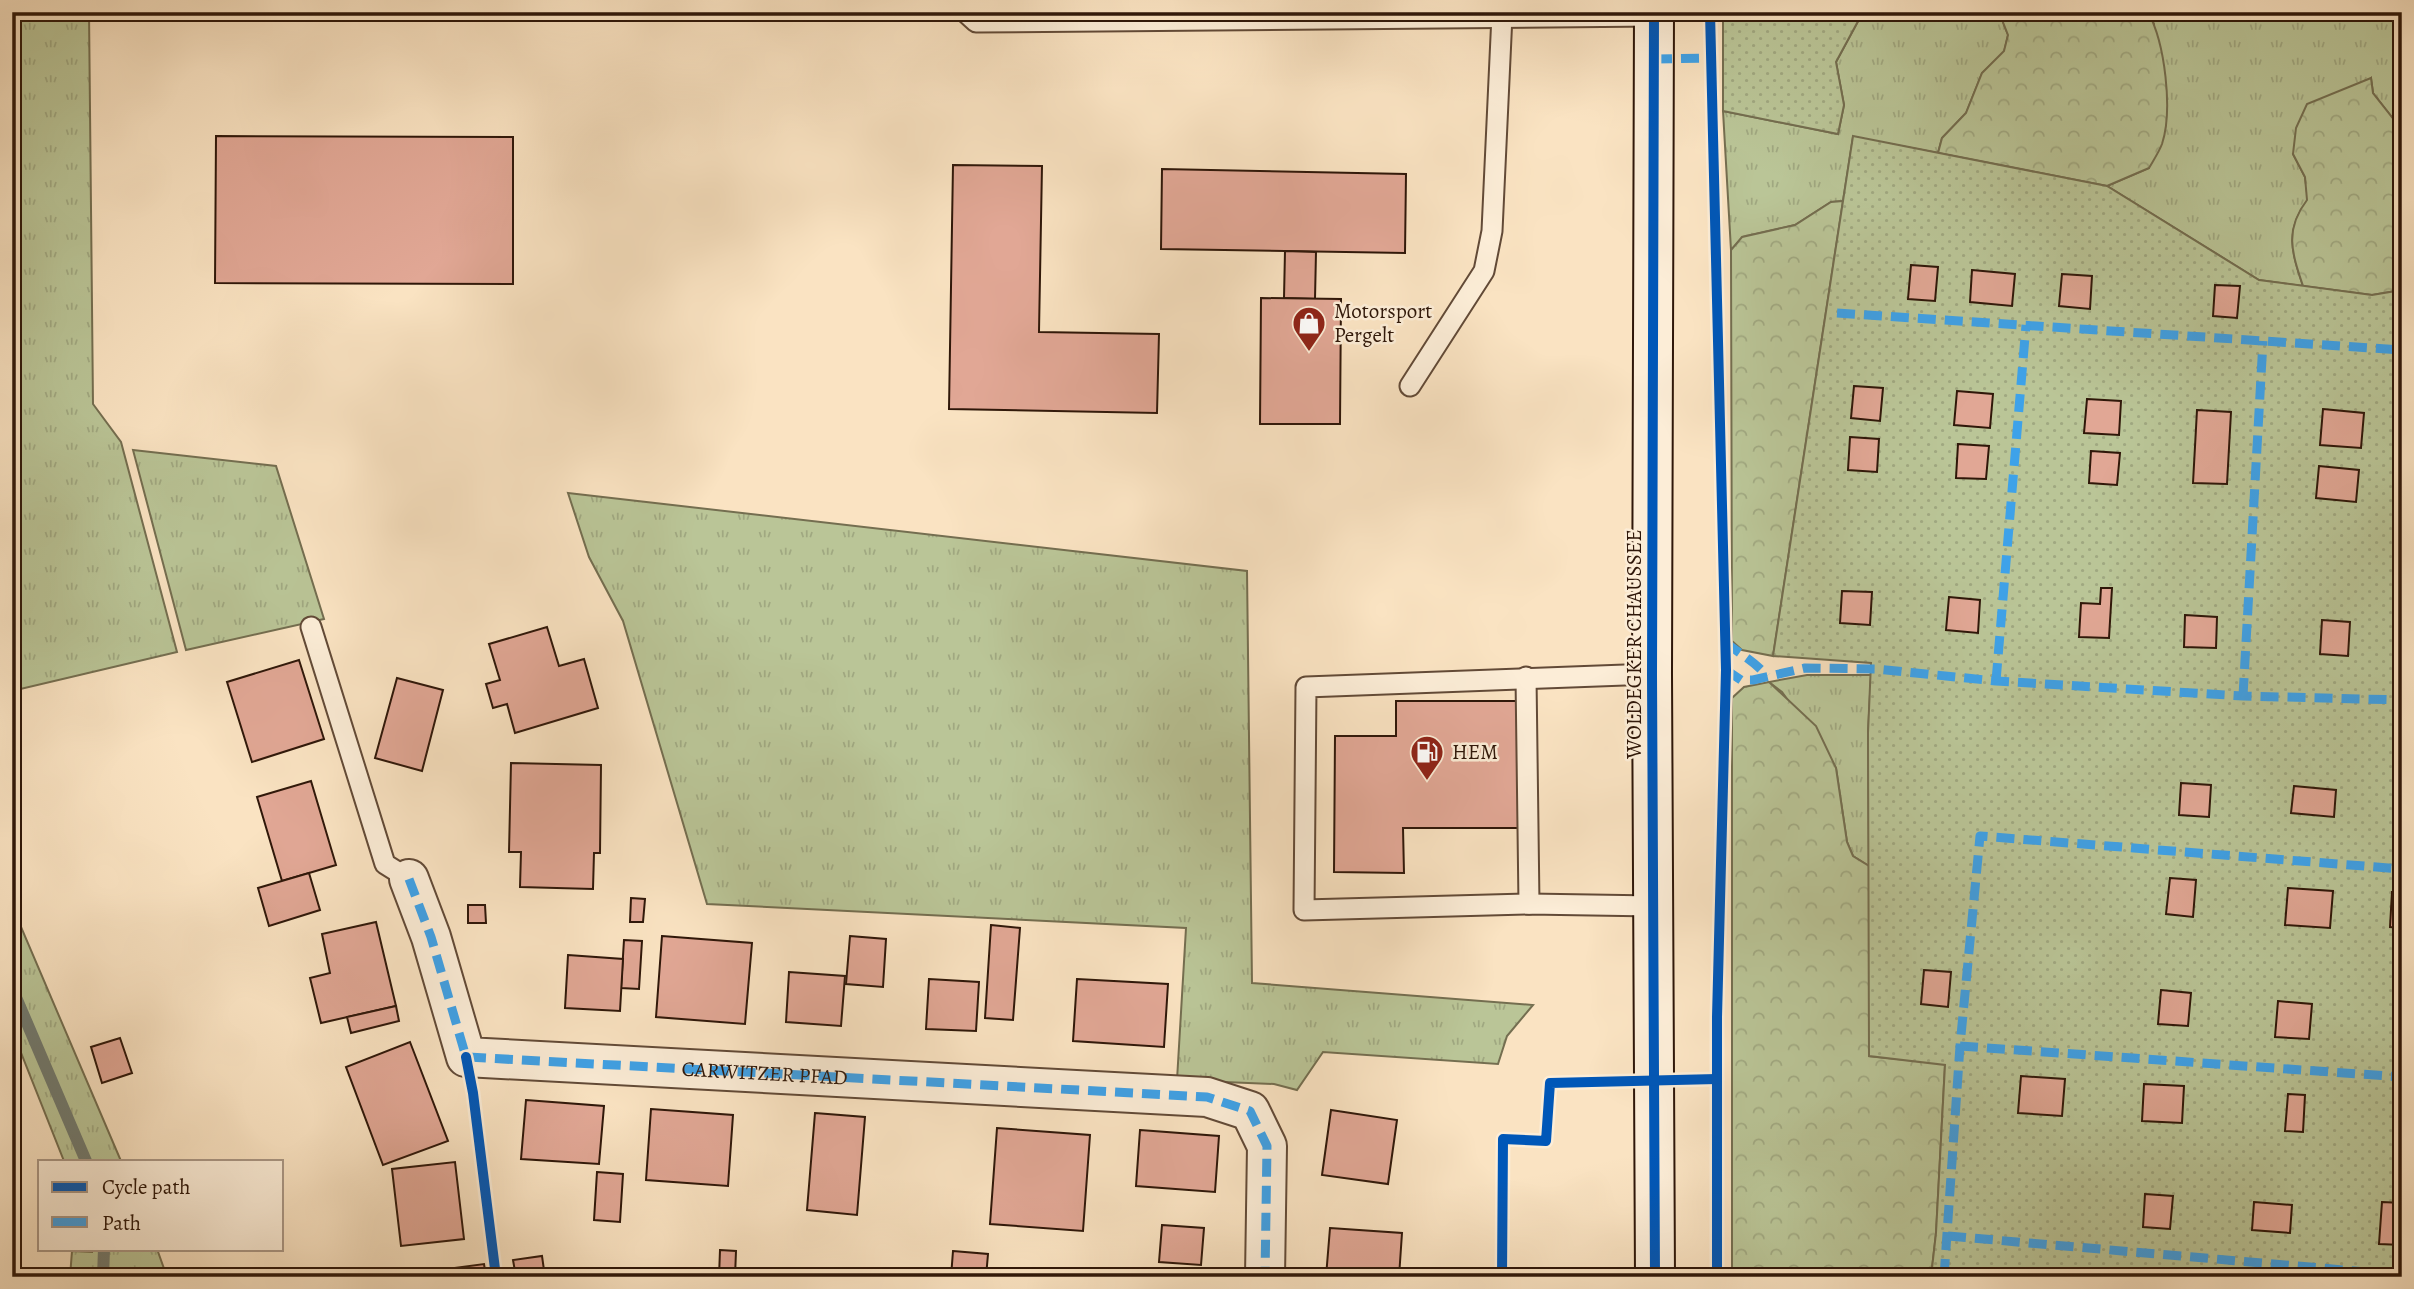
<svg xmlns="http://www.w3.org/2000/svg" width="2414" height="1289" viewBox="0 0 2414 1289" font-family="Alegreya,serif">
<defs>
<pattern id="grass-tufts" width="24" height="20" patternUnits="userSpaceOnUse" patternTransform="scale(1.75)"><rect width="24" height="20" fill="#bac597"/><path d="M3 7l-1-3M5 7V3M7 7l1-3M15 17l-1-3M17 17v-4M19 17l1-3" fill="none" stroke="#a0a881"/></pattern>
<pattern id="forest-crowns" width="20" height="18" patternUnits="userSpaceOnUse" patternTransform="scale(1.75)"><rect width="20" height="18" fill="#bac597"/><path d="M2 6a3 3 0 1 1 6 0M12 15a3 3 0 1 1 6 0" fill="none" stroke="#a0a881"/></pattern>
<pattern id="park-dots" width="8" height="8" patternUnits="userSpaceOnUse" patternTransform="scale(1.75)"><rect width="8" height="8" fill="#bac597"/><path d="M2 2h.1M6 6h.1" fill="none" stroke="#a0a881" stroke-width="1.8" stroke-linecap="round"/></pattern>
</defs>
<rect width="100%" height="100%" fill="#fae3c2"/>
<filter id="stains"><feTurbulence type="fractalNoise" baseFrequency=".00286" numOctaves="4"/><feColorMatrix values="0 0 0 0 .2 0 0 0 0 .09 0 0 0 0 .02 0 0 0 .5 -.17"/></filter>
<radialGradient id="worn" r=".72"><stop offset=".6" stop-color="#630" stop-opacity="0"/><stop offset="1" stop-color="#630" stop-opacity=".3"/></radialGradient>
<g fill="url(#grass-tufts)" stroke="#746e50" stroke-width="2">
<polygon points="12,12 89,12 93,404 121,442 177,652 12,691"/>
<polygon points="1863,12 1999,12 2008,35 2004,52 1982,73 1966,113 1942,138 1938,153 1853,137 1843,201 1831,202 1795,225 1743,237 1731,250 1723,111 1838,134 1844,105 1836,62"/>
<path d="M2148,12H2402V130L2373,93L2371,78L2293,154L2305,177L2308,200C2284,230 2292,253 2303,286L2259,280L2107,186L2149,168L2154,24Z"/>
<polygon points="133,450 276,466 324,619 186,650"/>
<polygon points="568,493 1247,571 1252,983 1533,1005 1507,1036 1498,1064 1323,1052 1297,1090 1274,1084 1177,1080 1186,928 707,904 623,621 589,557"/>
<polygon points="1807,675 1871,675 1868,733 1869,866 1853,856 1847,842 1836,768 1782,692 1769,682"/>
<polygon points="12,903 18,920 121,1161 64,1161 12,1030"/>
<polygon points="92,1249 157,1249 167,1277 70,1277 72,1251 92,1252"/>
</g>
<g fill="url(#forest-crowns)" stroke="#746e50" stroke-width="2">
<path d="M1999,12H2148C2165,43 2173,110 2162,144C2159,152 2153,161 2149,168L2107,186L1938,153L1942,138L1966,113L1982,73L2004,51L2008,35Z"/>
<path d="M2371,78L2373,93L2402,130V290L2372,295L2303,286C2292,253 2284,230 2307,200L2305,177L2293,154L2296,128L2307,104Z"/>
<polygon points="1843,201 1773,656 1742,650 1732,641 1731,250 1742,237 1795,225 1831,202"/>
<polygon points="1769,682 1816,726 1836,768 1847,842 1853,856 1869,866 1869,1056 1945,1064 1936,1233 1931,1277 1732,1277 1732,698 1744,687"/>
</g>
<g fill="url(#park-dots)" stroke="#746e50" stroke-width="2">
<polygon points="1723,12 1863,12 1836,62 1844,105 1838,134 1723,111"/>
<polygon points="1853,136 2107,186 2259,280 2372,295 2402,290 2402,1277 1931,1277 1936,1233 1945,1065 1869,1056 1868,733 1871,663 1773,656"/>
</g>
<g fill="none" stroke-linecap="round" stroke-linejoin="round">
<g stroke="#727b70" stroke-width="12">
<polyline points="12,988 86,1161"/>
<polyline points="103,1277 104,1249"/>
</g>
</g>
<g fill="#e1a795" stroke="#2f1709" stroke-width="2">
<polygon points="216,136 513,137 513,284 215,283"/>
<polygon points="953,165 1042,166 1039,332 1159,334 1157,413 949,409"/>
<polygon points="1162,169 1406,174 1405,253 1161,249"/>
<polygon points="1285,251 1316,252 1315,299 1284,298"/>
<polygon points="1911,265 1938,267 1935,301 1908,299"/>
<polygon points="1972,270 2015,274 2012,306 1970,302"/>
<polygon points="2062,274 2092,276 2090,309 2059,306"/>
<polygon points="2215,285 2240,286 2237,318 2213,316"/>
<polygon points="1261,298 1341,299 1340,424 1260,424"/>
<polygon points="1854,386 1883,388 1880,421 1851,418"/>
<polygon points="1957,391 1993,394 1990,428 1954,425"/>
<polygon points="2087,399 2121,401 2119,435 2084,433"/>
<polygon points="2323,409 2364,413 2361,448 2320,445"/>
<polygon points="2197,410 2231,412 2227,484 2193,483"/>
<polygon points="1850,437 1879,439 1877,472 1848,470"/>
<polygon points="1958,444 1989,446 1986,479 1956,478"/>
<polygon points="2091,451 2120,453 2117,485 2089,483"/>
<polygon points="2319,466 2359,470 2356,502 2316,498"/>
<polygon points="2101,588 2112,588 2109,638 2079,637 2081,603 2100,604"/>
<polygon points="1842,591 1872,592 1870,625 1840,623"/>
<polygon points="1949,597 1980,600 1978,633 1946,630"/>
<polygon points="2185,615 2217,617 2216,648 2184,647"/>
<polygon points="2322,620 2350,622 2348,656 2320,654"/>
<polygon points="547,627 559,666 584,659 598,708 515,733 507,704 493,708 486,684 500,680 489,644"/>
<polygon points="299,660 324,739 252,762 227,682"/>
<polygon points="397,678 443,690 422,771 375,758"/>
<polygon points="1396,701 1520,701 1520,828 1403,828 1404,873 1334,872 1335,736 1396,736"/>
<polygon points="511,763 601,765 600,853 594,853 593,889 520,887 521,852 509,852"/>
<polygon points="311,781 336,865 282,881 257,797"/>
<polygon points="2181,783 2211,785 2209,817 2179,815"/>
<polygon points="2294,786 2336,790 2334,817 2291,813"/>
<polygon points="309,873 320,910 269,926 258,888"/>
<polygon points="2170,878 2196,880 2193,917 2166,914"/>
<polygon points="2288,888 2333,891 2330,928 2285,925"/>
<polygon points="2392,892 2402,892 2402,928 2390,927"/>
<polygon points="631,898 645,899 643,922 630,922"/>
<polygon points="468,905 485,905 486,923 468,923"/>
<polygon points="376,922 396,1006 321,1023 310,978 330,973 322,934"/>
<polygon points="991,925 1020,928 1013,1020 985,1018"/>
<polygon points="662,936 752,943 745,1024 656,1017"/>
<polygon points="850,936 886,939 883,987 846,984"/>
<polygon points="624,940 642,941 639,989 621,988"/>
<polygon points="568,955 623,959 620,1011 565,1008"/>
<polygon points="1924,970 1951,972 1948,1007 1921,1004"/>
<polygon points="789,972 845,976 841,1026 786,1022"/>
<polygon points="929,979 979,982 976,1031 926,1029"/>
<polygon points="1077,979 1168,984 1164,1047 1073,1041"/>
<polygon points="2161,990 2191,993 2188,1026 2158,1024"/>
<polygon points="2278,1001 2312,1004 2309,1039 2275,1037"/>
<polygon points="396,1006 399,1021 351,1033 347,1017"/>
<polygon points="120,1038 132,1073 102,1083 91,1047"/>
<polygon points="410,1042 448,1141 383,1165 346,1067"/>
<polygon points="2021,1076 2065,1079 2062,1116 2018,1113"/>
<polygon points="2144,1084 2184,1086 2182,1123 2142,1121"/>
<polygon points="2288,1094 2305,1095 2303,1132 2285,1131"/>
<polygon points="526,1100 604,1106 599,1164 521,1159"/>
<polygon points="651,1109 733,1115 728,1186 646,1180"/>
<polygon points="1331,1110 1397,1120 1388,1184 1322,1175"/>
<polygon points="815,1113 865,1117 857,1215 807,1210"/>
<polygon points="997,1128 1090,1135 1083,1231 990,1224"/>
<polygon points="1140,1130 1219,1136 1215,1192 1136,1186"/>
<polygon points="455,1162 464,1239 401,1246 392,1169"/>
<polygon points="597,1172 623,1174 620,1222 594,1220"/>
<polygon points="2145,1194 2173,1196 2170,1229 2143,1227"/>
<polygon points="2254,1202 2292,1205 2290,1233 2252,1230"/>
<polygon points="2382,1202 2402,1203 2402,1245 2379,1244"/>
<polygon points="1162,1225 1204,1228 1201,1265 1159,1262"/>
<polygon points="1330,1228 1402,1233 1399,1277 1326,1277"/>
<polygon points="720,1250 736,1251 735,1277 719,1277"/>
<polygon points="953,1251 988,1254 986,1277 951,1277"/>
<polygon points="542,1256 545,1277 516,1277 513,1260"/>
<polygon points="484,1264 486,1277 409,1277 409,1274"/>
</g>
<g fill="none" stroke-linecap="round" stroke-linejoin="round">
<defs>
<g id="lane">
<polyline points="965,12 976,22 1654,16"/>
<polyline points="1410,386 1484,271 1492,231 1502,15"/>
<polyline points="311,627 385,864 409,879"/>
<polyline points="1652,674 1306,687 1304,910 1529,904 1654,906"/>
<polyline points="1526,677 1529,904"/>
</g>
<g id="street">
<path id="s1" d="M409,879L431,937L466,1057L1207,1097L1250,1111L1267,1146L1265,1277"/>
</g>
<polyline id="secondary" points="1654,12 1652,674 1655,1277"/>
</defs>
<use href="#lane" stroke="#624a37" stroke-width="23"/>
<use href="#street" stroke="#624a37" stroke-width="42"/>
<use href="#secondary" stroke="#2f1709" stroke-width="42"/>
<use href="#lane" stroke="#fcedd7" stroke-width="19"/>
<use href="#street" stroke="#fcedd7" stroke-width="38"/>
<use href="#secondary" stroke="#fcedd7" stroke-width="38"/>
<g stroke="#3ea2e9" stroke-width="9" stroke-dasharray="18 9" stroke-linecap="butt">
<polyline points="1654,59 1710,58"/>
<polyline points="1837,313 2402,350"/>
<path d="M1725,642C1741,655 1753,660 1767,676"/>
<polyline points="1726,670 1741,680 1753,680 1805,668 1876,669 1996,681 2243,696 2402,700"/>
<polyline points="1996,681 2026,325"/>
<polyline points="2243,696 2263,341"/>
<polyline points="409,879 431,937 466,1057 1207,1097 1250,1111 1267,1146 1265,1277"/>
<polyline points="1960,1046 2402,1077"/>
<polyline points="1948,1236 2402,1275"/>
<polyline points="1944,1277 1960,1046 1980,836 2402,869"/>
</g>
<defs>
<g id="cycleway">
<polyline points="1654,12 1652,674 1655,1277"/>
<polyline points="1710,12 1726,670 1717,1017 1717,1277"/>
<polyline points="466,1057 473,1093 496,1277"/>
<polyline points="1502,1277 1503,1139 1546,1141 1550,1083 1717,1079"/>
</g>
</defs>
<use href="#cycleway" stroke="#fcedd7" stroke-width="15"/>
<use href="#cycleway" stroke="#0057b8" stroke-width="10"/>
</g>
<defs>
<symbol id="shop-pin" viewBox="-11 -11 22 30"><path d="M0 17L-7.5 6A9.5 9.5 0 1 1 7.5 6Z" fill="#8f2418" stroke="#fcedd7"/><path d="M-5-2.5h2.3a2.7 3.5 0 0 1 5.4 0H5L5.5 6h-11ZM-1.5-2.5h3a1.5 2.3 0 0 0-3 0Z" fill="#fff"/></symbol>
<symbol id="fuel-pin" viewBox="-11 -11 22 30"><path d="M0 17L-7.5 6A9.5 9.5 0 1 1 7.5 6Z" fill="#8f2418" stroke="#fcedd7"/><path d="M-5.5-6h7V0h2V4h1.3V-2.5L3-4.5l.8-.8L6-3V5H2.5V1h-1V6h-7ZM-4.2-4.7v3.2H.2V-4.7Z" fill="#fff"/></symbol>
</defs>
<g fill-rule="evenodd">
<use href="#shop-pin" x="1290" y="304" width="38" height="52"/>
<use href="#fuel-pin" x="1408" y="733" width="38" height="52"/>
</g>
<g text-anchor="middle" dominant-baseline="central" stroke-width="5" stroke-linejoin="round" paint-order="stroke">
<g font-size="21" fill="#2f1709" stroke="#fcedd7" text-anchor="start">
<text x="1334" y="311">Motorsport<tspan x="1334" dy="24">Pergelt</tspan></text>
<text x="1452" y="752">HEM</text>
</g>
<g font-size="21" fill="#2f1709" stroke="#fcedd7">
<text transform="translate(1634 644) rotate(-90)">WOLDEGKER CHAUSSEE</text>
<text stroke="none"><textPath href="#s1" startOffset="486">CARWITZER PFAD</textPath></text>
</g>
</g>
<rect width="2414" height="1289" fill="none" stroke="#fae3c2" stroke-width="42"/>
<rect x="14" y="14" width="2386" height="1261" fill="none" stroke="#2f1709" stroke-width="3.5"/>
<rect x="21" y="21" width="2372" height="1247" fill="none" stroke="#2f1709" stroke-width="2"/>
<rect x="38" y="1160" width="245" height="91" fill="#fcedd7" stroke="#aa9785" stroke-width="2"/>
<rect x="52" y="1182" width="35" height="10" fill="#0057b8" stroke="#aa9785" stroke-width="2"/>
<text x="102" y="1194" font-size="21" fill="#2f1709">Cycle path</text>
<rect x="52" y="1217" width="35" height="10" fill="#3ea2e9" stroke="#aa9785" stroke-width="2"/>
<text x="102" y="1230" font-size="21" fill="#2f1709">Path</text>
<rect width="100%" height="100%" filter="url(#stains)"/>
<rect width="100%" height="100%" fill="url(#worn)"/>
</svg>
